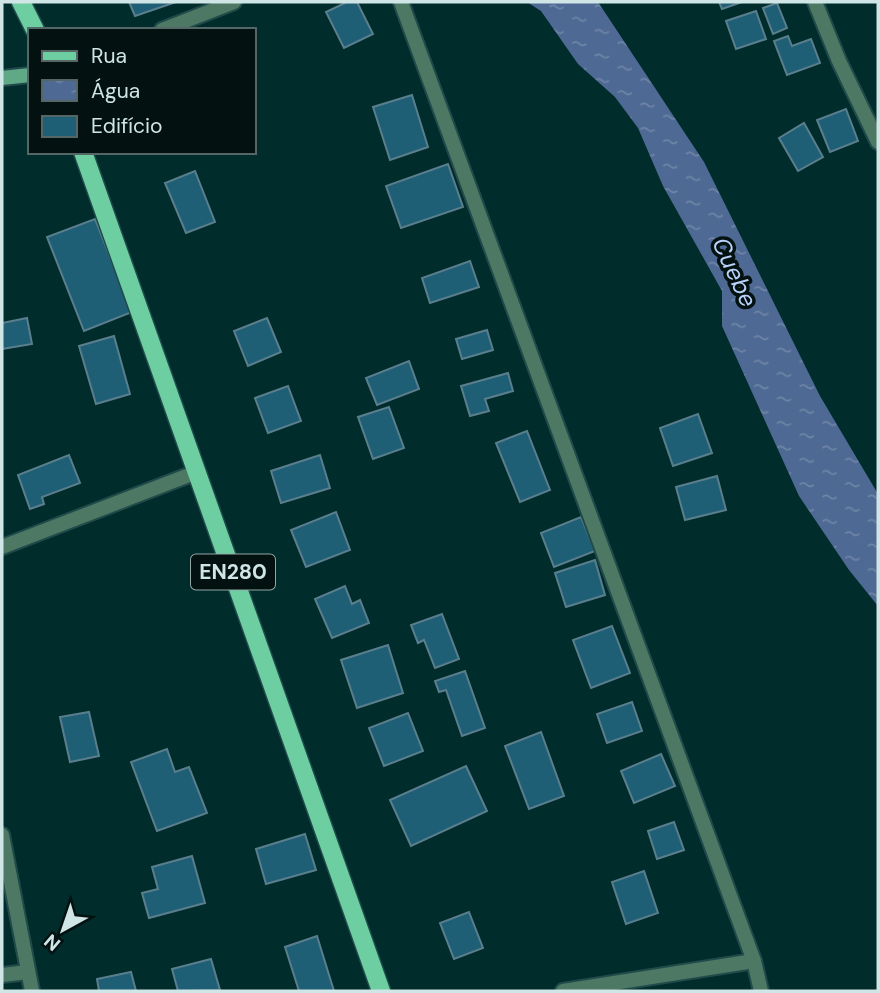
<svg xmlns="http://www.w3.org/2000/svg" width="880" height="993" viewBox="0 0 880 993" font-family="'DM Sans',sans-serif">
<defs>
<pattern id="water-ripples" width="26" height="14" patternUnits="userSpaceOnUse" patternTransform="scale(1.75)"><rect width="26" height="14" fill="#4e6993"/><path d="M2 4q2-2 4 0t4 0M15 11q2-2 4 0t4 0" fill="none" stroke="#6f85a7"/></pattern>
</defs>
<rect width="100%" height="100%" fill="#002c2c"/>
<polygon fill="url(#water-ripples)" points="527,2 598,2 704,162 820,396 878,494 878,606 849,570 799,496 722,326 722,291 663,186 638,128 615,97 578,64 541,11"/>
<g fill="#1f5f76" stroke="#5b7e8d" stroke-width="2">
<polygon points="129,2 176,2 135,16"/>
<polygon points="347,2 357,2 373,34 344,48 326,12"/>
<polygon points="719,2 742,2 722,9"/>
<polygon points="777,3 787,28 773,34 763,8"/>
<polygon points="756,11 766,39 736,49 726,21"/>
<polygon points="788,36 792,46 811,39 820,63 787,75 774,41"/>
<polygon points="412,95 428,147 390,160 373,107"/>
<polygon points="846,109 858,141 830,152 817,120"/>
<polygon points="804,123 823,157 798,171 779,138"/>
<polygon points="448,164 463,207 401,228 386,186"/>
<polygon points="195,171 215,222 186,233 165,183"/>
<polygon points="95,219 132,312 84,331 47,237"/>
<polygon points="470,261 479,287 430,303 422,278"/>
<polygon points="27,318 32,344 2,349 2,323"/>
<polygon points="267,318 281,352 248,366 234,331"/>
<polygon points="487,330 493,350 462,359 456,339"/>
<polygon points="114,336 130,394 96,404 79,346"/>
<polygon points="409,361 419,389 377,405 366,378"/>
<polygon points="508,373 513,391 485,399 489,411 470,416 461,386"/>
<polygon points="288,386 301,421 268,433 255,398"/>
<polygon points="389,407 404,448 373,459 358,417"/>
<polygon points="698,414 712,453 673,466 660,428"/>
<polygon points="527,431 550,490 520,502 496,443"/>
<polygon points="69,455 80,483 42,497 44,504 30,509 18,475"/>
<polygon points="320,455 330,488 281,503 271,471"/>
<polygon points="717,476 726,510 685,520 676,487"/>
<polygon points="336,512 350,550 306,567 291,530"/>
<polygon points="581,517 595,551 554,567 541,533"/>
<polygon points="595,560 605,595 566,607 555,573"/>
<polygon points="345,586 352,604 360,600 369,623 332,638 315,599"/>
<polygon points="442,614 459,659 435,668 424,640 418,643 411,625"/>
<polygon points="612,626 630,673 591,688 573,640"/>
<polygon points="388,645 403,693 357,708 341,660"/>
<polygon points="465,671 485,728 462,736 446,690 439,692 435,681"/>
<polygon points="632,702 642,731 607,743 597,714"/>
<polygon points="89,712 99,756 70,762 60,717"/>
<polygon points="408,713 423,751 384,766 369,728"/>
<polygon points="541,732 564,796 529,809 505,746"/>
<polygon points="167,749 175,772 189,767 207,813 157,831 131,762"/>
<polygon points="661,754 675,786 634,803 621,771"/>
<polygon points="466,766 487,811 411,846 390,800"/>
<polygon points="674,822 684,850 657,859 648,831"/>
<polygon points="305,834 316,870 266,884 256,849"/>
<polygon points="192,856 205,903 149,918 142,893 158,889 152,867"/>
<polygon points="644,871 658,913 626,924 612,882"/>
<polygon points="469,912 483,948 454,959 440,923"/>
<polygon points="317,936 334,991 299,991 285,947"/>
<polygon points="211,959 220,990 178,991 172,969"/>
<polygon points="131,972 136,991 99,991 97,979"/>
</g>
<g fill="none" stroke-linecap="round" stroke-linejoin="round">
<defs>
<g id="minor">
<polyline points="401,2 754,961 761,991"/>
<polyline points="815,2 839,61 878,142"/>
<polyline points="162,30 234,2"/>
<polyline points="2,547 197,472"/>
<polyline points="2,835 32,991"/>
<polyline points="2,975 28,972"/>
<polyline points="563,991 754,961"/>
</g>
<polyline id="secondary" points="2,78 30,75"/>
<g id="primary">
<polyline points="21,2 35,30"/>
<polyline points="83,152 381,991"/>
</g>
</defs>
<use href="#minor" stroke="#214a4a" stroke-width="18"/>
<use href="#secondary" stroke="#214a4a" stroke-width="18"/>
<use href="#primary" stroke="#214a4a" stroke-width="21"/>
<use href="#minor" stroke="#4d7964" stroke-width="14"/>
<use href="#secondary" stroke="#60a987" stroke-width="14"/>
<use href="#primary" stroke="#6dcea2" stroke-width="18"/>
</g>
<g text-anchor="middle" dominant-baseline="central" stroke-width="7" stroke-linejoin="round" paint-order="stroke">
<rect fill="#031211" stroke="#92a6a5" stroke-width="2" x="191" y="554.5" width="84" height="35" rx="5"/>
<g font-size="21" font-weight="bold" fill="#d0e5e5">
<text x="233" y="572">EN280</text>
</g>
<g font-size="24" font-style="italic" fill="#b9d2fa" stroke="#031211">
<text transform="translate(735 272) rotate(65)">Cuebe</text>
</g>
</g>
<rect width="880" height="993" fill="none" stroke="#d0e5e5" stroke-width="7"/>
<rect x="28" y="28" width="228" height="126" fill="#031211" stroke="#556666" stroke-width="2"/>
<rect x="42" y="51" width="35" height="10" fill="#6dcea2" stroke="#556666" stroke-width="2"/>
<text x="91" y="63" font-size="21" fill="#d0e5e5">Rua</text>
<rect x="42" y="80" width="35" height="21" fill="url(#water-ripples)" stroke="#556666" stroke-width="2"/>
<text x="91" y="98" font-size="21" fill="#d0e5e5">Água</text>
<rect x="42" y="116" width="35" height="21" fill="#1f5f76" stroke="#556666" stroke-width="2"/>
<text x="91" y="133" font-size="21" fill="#d0e5e5">Edifício</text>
<g transform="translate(63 930) rotate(220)" stroke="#031211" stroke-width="5" paint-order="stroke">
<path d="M0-5L12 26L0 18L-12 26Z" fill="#d0e5e5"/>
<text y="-10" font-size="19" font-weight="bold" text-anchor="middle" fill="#d0e5e5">N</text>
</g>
</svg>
